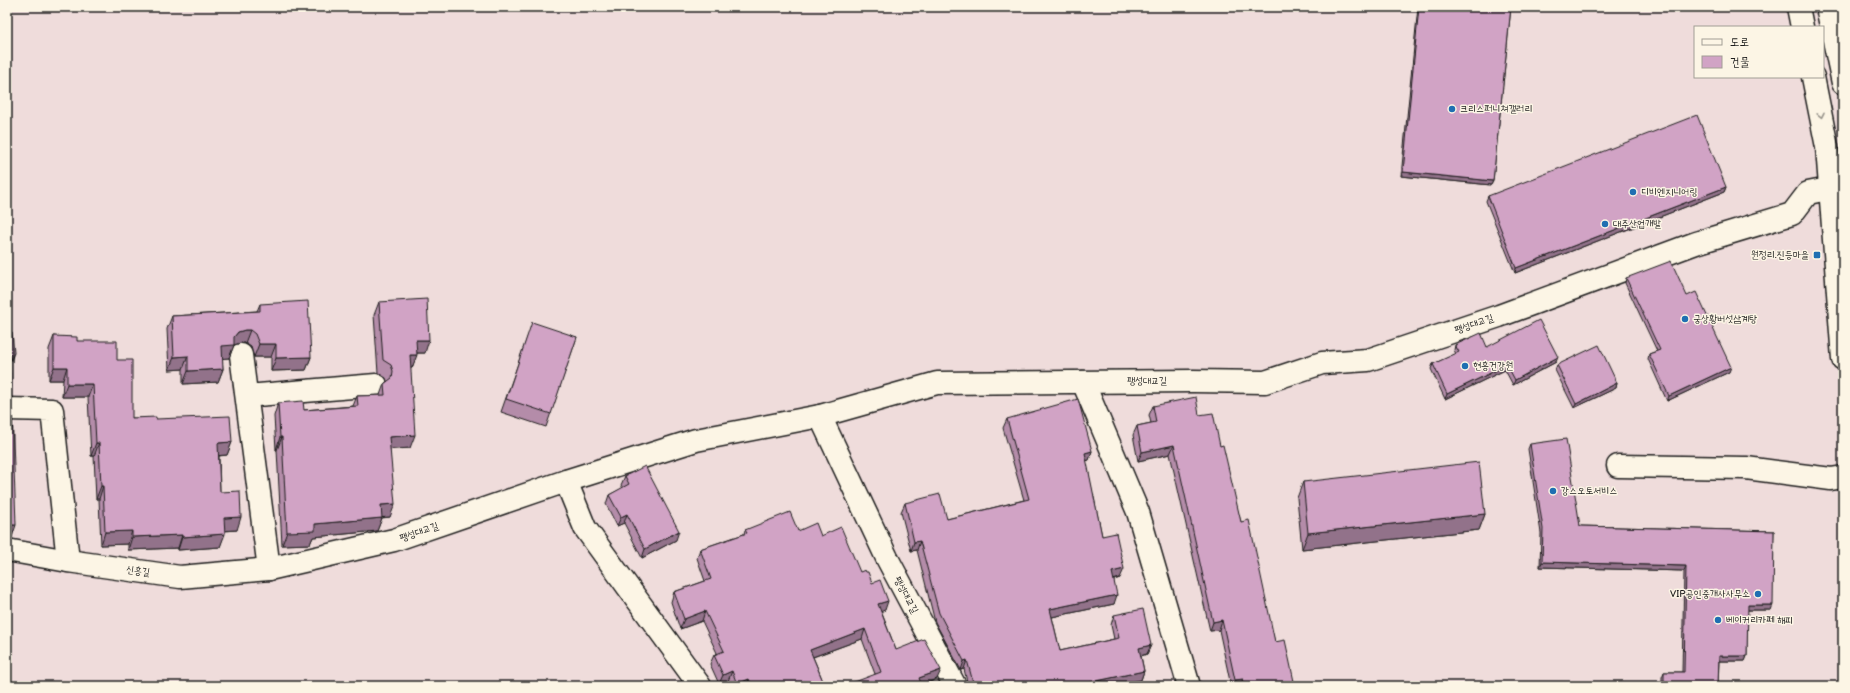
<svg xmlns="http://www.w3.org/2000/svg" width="1850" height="693" viewBox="0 0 1850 693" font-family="'Balsamiq Sans','Poor Story',sans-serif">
<rect width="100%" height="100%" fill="#efdcdb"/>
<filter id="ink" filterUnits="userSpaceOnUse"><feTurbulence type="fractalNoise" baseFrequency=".025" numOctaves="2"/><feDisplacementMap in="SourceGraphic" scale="8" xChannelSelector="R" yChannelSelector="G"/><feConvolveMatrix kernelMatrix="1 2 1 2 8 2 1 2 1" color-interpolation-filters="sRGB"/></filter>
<g filter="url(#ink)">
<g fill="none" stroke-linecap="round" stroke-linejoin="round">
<defs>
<g id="street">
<polyline points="241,355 269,569"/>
<polyline points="1083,382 1138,512 1189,686"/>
<polyline points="247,396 376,385"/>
<polyline points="7,409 52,410 68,561"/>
<polyline points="820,416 887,558 955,686"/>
<polyline points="1618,466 1746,468 1831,479 1843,477"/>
<polyline points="566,481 585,528 700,686"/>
<polyline points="7,550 68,561 180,577 269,569 394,540 566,481 696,440 820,416 937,383 1193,381 1265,382 1322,363 1368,360 1499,316 1696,243 1792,214 1808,193 1843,186"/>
</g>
<g id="secondary">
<polyline points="1798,7 1802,27"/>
<polyline points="1827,7 1843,83"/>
<polyline points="1813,77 1827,147 1843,359"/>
</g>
</defs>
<use href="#street" stroke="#1c1c1c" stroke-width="25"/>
<use href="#secondary" stroke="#1c1c1c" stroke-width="25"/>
<use href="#street" stroke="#fcf5e5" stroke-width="22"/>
<use href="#secondary" stroke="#fcf5e5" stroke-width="22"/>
</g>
<g fill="#b48ca9" stroke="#1c1c1c">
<polygon points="1418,7 1511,7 1493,181 1491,185 1401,176"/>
<polygon points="1726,187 1724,192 1515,273 1486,201 1488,196"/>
<polygon points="1626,278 1687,296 1729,372 1667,401 1648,359 1649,354 1657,351 1625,283"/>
<polygon points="379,302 425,353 417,353 412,368 410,368 410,448 390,449 390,517 382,518 377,531 313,537 310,544 282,545 277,450 276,450 274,416 278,403 304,410 353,406 357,396 380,395 384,384 387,381 386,378 378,373 374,315"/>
<polygon points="260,304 311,357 306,370 271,371 271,357 254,357 251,347 245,343 240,343 234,345 229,358 222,358 223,369 218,382 183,384 183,369 169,370 167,329 172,316 257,311"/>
<polygon points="528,335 577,337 546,427 501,412"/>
<polygon points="54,336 77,341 117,360 132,418 156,419 232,442 227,455 219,456 220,492 237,530 225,531 220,547 178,550 178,548 128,550 128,544 101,545 99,499 96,499 94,456 91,456 88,397 62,397 63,380 49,380 49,349"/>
<polygon points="1455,345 1487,347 1556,362 1513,385 1505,370 1445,399 1431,369 1433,364 1456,354 1454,350"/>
<polygon points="1557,365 1617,383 1616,388 1574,408 1555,370"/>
<polygon points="1153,406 1199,415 1220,446 1241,522 1275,642 1295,686 1231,686 1219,630 1210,631 1170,454 1138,461 1133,435 1137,426 1151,423 1149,415"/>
<polygon points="1007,419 1092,451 1089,460 1086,461 1102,536 1120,578 1114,580 1114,604 1052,617 1060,651 1114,639 1111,625 1114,615 1151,645 1147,654 1141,656 1144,671 1141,680 1112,686 968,686 964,669 961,670 935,622 917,550 911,551 901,512 905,503 947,519 1024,500 1003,428"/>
<polygon points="1530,444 1580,526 1774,531 1771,610 1747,610 1747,656 1745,661 1719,661 1718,686 1662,686 1662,677 1664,672 1682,672 1684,571 1540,567 1541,533 1528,449"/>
<polygon points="625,476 676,540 642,558 624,523 617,526 606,504 609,495 623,488 621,485"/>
<polygon points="1303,482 1485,514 1479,530 1302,549 1297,498"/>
<polygon points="745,530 798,531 821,536 872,583 885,610 881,611 896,650 937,679 922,685 875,674 862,639 813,657 825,686 731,686 728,681 719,684 710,664 714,655 717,653 702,621 680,629 671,602 674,592 705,581 697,558 700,549 744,534"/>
</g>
<g fill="#92728a" stroke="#1c1c1c">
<polygon points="1403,172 1493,181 1491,185 1401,176"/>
<polygon points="1726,187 1724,192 1515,273 1516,268"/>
<polygon points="245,330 250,330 245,343 240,343 234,345 229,358 217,359 222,346 234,337 238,332"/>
<polygon points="416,340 429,340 425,353 411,353"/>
<polygon points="259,344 276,344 271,357 254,357"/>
<polygon points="14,353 9,365 10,354"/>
<polygon points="410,355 417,355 412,368 405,368"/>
<polygon points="188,356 183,369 169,370 174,357"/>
<polygon points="311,357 306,370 271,371 276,358"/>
<polygon points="1558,357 1556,362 1513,385 1515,380"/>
<polygon points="1507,365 1505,370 1445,399 1447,394"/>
<polygon points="54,367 67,367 63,380 49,380"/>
<polygon points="1731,367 1729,372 1667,401 1669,396"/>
<polygon points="223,369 218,382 183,384 188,371"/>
<polygon points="1617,383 1616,388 1574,408 1576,404"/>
<polygon points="67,384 93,384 88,397 62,397"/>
<polygon points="11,385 7,396 7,386"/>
<polygon points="415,435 410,448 384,450 389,437"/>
<polygon points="280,437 282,437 277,450 276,450"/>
<polygon points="232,442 227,455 214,456 218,443"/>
<polygon points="96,443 99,443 94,456 91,456"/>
<polygon points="1174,445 1170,454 1138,461 1142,452"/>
<polygon points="1092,451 1089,460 1081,462 1085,453"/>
<polygon points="101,486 103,486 99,499 96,499"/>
<polygon points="395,504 390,517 376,518 381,505"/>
<polygon points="627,514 624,523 617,526 621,517"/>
<polygon points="1485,514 1479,530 1302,549 1308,533"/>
<polygon points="241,517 237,530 219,531 224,518"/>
<polygon points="382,518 377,531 313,537 310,544 282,545 287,532 315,524"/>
<polygon points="7,525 16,525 12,537 7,537"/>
<polygon points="132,531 128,544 101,545 105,532"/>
<polygon points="679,531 676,540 642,558 645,549"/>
<polygon points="225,534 220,547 178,550 182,537"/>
<polygon points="182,535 178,548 128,550 132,537"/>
<polygon points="920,541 917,550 911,551 914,542"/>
<polygon points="1542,562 1686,566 1684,571 1540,567"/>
<polygon points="1124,569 1120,578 1109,581 1112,572"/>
<polygon points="1117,595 1114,604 1047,618 1050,609"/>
<polygon points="888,601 885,610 875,614 878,604"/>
<polygon points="1748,605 1773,605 1771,610 1746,610"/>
<polygon points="705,611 702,621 680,629 684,619"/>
<polygon points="1222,620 1219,630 1210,631 1213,622"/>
<polygon points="865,629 862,639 807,659 810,650"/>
<polygon points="1151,645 1147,654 1136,657 1139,648"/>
<polygon points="1719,656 1747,656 1745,661 1717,661"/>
<polygon points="967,660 964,669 961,670 964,661"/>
<polygon points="941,670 937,679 919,686 919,678"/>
<polygon points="732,671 728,681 719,684 723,675"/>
<polygon points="1144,671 1141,680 1112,686 1073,686"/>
<polygon points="749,679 747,686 736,686 737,684"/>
<polygon points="1243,679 1240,686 1233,686 1235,680"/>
</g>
<g fill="#d1a3c5" stroke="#1c1c1c">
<polygon points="1419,7 1511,7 1493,181 1403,172"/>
<polygon points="1697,115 1726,187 1516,268 1488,196"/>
<polygon points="1671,261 1687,296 1696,292 1731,367 1669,396 1649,354 1660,350 1626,278"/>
<polygon points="427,299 429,340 416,340 417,355 410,355 415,435 389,437 395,504 381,505 382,518 315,524 315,531 287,532 282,437 280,437 278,403 303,401 304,410 358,406 357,396 385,395 384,384 392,378 393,371 391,365 383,360 379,302"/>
<polygon points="308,301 311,357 276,358 276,344 259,344 255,334 250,330 245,330 238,332 234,337 234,345 222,346 223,369 188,371 188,356 174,357 172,316 260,311 260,304"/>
<polygon points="1539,320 1558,357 1515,380 1507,365 1447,394 1433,364 1459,352 1455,345 1481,333 1487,347"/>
<polygon points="532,322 577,337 551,414 506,399"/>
<polygon points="7,332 12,332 14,353 10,354 11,385 7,386"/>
<polygon points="54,336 77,337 77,341 117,341 117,360 132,360 132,418 156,417 156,419 230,416 232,442 218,443 220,492 240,491 241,517 224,518 225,534 182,537 182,535 132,537 132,531 105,532 103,486 101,486 99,443 96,443 93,384 67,384 67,367 54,367"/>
<polygon points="1599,345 1617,383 1576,404 1557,365"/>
<polygon points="1196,397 1199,415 1213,413 1220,446 1223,445 1241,522 1249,520 1275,642 1285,640 1295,686 1245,686 1243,679 1235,680 1222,620 1213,622 1174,445 1142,452 1137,426 1156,422 1153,406"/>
<polygon points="1078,399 1092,451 1085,453 1102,536 1116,533 1124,569 1112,572 1117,595 1050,609 1060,651 1119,638 1114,615 1143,609 1151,645 1139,648 1144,671 1073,686 974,686 967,660 964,661 939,613 920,541 914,542 905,503 940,494 947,519 1029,499 1007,419"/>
<polygon points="7,408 12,410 16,525 7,525"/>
<polygon points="1566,439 1580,526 1774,531 1773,605 1748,605 1747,656 1719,656 1718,686 1664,686 1664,672 1684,672 1686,566 1542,562 1543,529 1530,444"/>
<polygon points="1479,462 1485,514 1308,533 1303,482"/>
<polygon points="645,466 679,531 645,549 627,514 621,517 609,495 629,484 625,476"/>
<polygon points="790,512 798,531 816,523 821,536 841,527 860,572 865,570 866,572 868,572 872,583 880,580 888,601 878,604 896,650 924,639 941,670 919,678 922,686 844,686 881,672 865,629 810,650 825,686 752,686 749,679 737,684 732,671 723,675 714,655 724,651 705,611 684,619 674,592 711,579 700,549 747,533 745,530"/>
</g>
<defs><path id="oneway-chevron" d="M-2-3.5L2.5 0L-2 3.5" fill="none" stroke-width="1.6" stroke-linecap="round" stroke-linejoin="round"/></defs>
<use stroke="#97938b" href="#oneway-chevron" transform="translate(1821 115) rotate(78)"/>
</g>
<g fill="#1f6fb2" stroke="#fcf5e5" stroke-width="1.5">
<circle cx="1452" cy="109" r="4"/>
<circle cx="1633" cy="192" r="4"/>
<circle cx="1605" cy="224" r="4"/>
<rect x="1813" y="251" width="8" height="8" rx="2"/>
<circle cx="1685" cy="319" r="4"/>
<circle cx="1465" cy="366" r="4"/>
<circle cx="1553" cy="491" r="4"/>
<circle cx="1758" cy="594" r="4"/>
<circle cx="1718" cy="620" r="4"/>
</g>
<g text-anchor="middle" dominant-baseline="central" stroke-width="3" stroke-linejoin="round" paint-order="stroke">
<g font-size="10" fill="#1c1c1c" stroke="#fcf5e5" text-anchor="start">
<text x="1460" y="109">크리스퍼니쳐갤러리</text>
<text x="1641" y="192">디비엔지니어링</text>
<text x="1613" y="224">대주산업개발</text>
<text x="1809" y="255" text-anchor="end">원정리.진등마을</text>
<text x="1693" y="319">궁상황버섯삼계탕</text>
<text x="1473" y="366">현흥건강원</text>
<text x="1561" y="491">강스오토서비스</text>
<text x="1750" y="594" text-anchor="end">VIP공인중개사사무소</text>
<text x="1726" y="620">베이커리카페 해피</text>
</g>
<g font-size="10" fill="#1c1c1c" stroke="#fcf5e5">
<text transform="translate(1474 324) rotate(-19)">팽성대교길</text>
<text x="1147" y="381">팽성대교길</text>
<text transform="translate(419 532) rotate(-19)">팽성대교길</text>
<text transform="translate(138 571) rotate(8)">신흥길</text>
<text transform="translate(906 595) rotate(62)">팽성대교길</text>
</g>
</g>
<rect width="1850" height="693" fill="none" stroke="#fcf5e5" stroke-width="24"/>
<rect x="12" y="12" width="1826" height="669" fill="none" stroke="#1c1c1c" stroke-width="1.5" filter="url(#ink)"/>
<rect x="1694" y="26" width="130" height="52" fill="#fcf5e5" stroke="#a29e95"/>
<rect x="1702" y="39" width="20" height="6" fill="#fcf5e5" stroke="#a29e95"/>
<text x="1730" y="46" font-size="12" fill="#1c1c1c">도로</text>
<rect x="1702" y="56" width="20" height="12" fill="#d1a3c5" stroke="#a29e95"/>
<text x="1730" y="66" font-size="12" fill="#1c1c1c">건물</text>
</svg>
